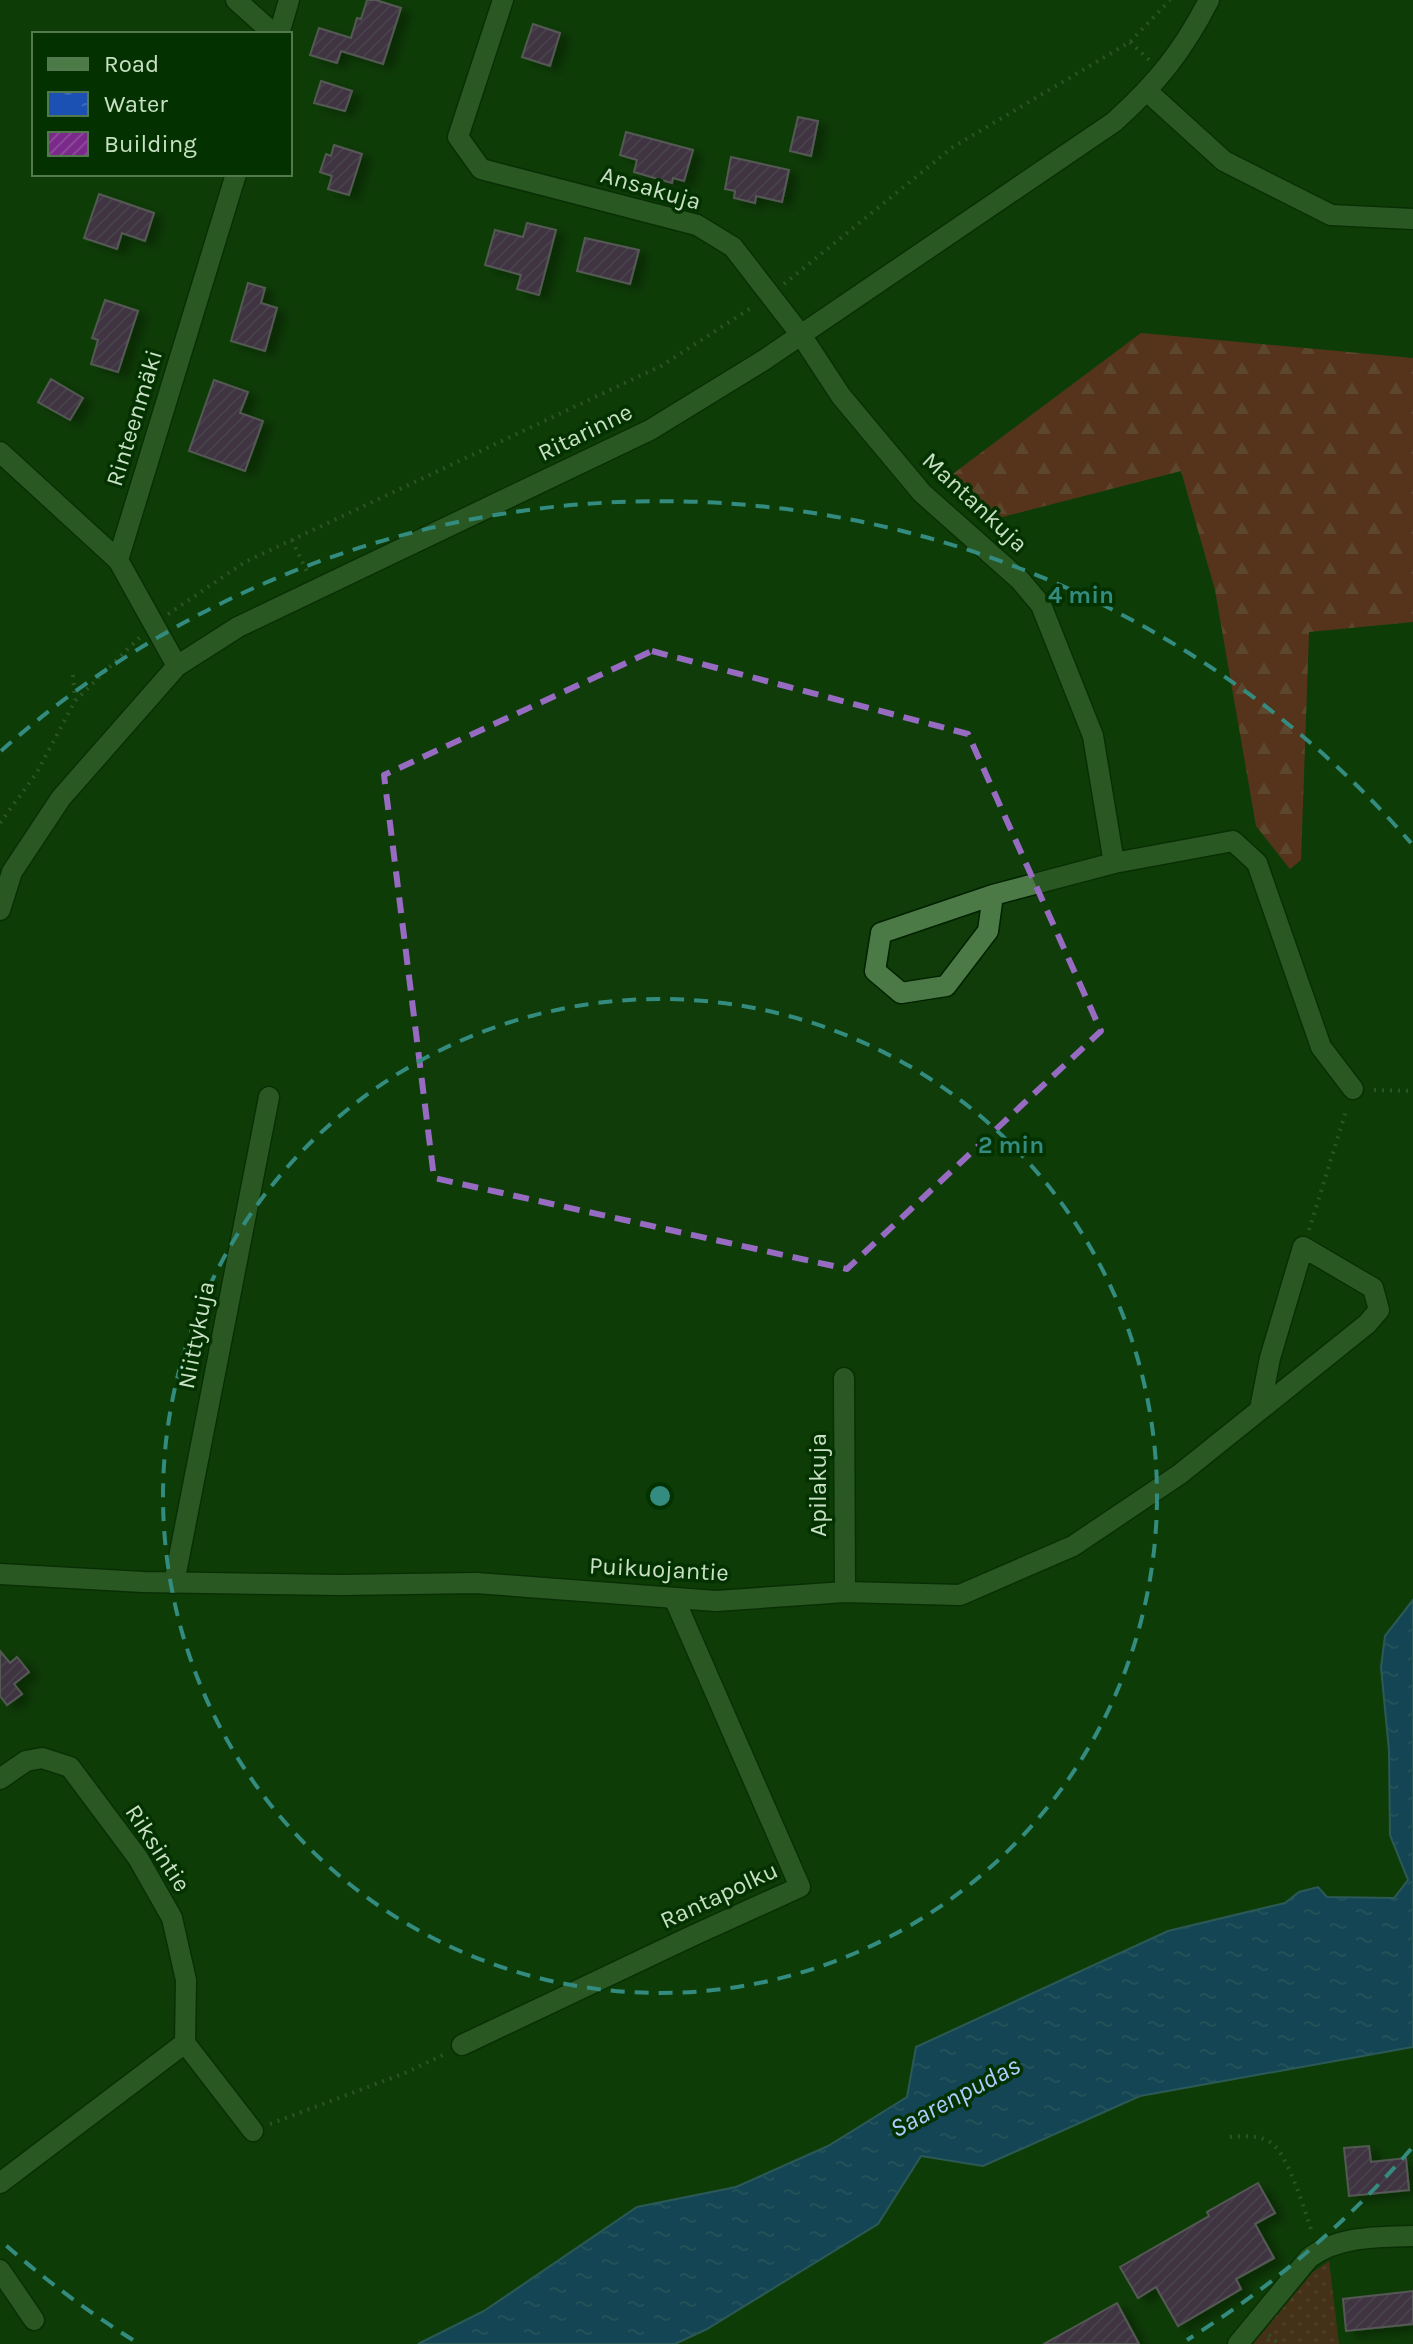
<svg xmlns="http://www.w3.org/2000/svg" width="1413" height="2344" viewBox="0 0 1413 2344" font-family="Karla,sans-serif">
<defs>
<pattern id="forest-firs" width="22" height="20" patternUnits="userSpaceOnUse" patternTransform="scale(2)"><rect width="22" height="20" fill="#ae2c37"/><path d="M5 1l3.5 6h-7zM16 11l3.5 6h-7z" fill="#bb545b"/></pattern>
<pattern id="park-dots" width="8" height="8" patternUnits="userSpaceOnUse" patternTransform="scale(2)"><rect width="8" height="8" fill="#87252c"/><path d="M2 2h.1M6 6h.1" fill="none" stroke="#964449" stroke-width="1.8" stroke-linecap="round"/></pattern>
<pattern id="water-ripples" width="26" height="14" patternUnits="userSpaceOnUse" patternTransform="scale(2)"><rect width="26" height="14" fill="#1b51b2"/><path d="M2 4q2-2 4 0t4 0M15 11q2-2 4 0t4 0" fill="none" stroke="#3b6abb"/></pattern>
<pattern id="building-hatch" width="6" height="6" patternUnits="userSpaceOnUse" patternTransform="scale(2)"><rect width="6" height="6" fill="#7b298a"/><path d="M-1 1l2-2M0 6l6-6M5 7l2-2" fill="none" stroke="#8c4899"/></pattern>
<filter id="shadow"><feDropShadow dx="9" dy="5" stdDeviation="4" flood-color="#0009"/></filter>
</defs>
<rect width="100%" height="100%" fill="#0f3c08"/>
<polygon fill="url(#forest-firs)" points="1141,333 1413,358 1413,622 1309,632 1301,860 1290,869 1256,826 1215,590 1181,471 983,522 946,479"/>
<polygon fill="url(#park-dots)" points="1329,2261 1339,2344 1253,2344 1312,2273"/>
<polygon fill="url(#water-ripples)" stroke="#4f7cb7" stroke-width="2" points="1413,1600 1413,2047 1140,2096 983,2166 921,2156 878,2224 707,2329 675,2344 418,2344 484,2311 637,2207 736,2187 828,2146 907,2097 916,2047 1168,1931 1285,1903 1299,1892 1318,1887 1327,1897 1394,1898 1408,1880 1390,1835 1389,1751 1381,1667 1385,1636"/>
<g fill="url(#building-hatch)" stroke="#aa7cb2" stroke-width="2" filter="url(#shadow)">
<polygon points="367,0 376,0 401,8 383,64 341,51 337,63 310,55 319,28 351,38 357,18 361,19"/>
<polygon points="533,24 560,33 550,66 522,57"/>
<polygon points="321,81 352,91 345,111 314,103"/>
<polygon points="798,117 818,121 811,156 790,151"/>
<polygon points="626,132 693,150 684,181 673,178 672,183 634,172 637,160 620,155"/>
<polygon points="334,145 362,154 349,195 328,189 332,176 320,172 326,154 331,156"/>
<polygon points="731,157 789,170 782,202 756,196 755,203 734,198 735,191 725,189"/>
<polygon points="99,194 154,213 145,241 122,233 117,249 84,238"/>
<polygon points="527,223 556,230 539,295 517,289 521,275 485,265 495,230 523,237"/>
<polygon points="585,238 639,250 630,284 577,271"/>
<polygon points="248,283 265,288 261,303 277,308 265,351 231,341"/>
<polygon points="105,300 138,311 118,372 91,364 98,340 92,338"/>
<polygon points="51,379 83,398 70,420 38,402"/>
<polygon points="214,380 248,392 240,413 263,421 245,471 189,451"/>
<polygon points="0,1651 10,1663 17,1657 29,1672 14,1684 22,1694 7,1705 0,1696"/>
<polygon points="1369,2146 1371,2162 1406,2158 1409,2190 1349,2196 1344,2148"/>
<polygon points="1258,2183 1275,2213 1255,2224 1274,2258 1236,2279 1241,2289 1178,2326 1156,2287 1138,2298 1120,2267 1209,2216 1207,2212"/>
<polygon points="1413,2291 1413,2324 1346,2331 1343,2299"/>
<polygon points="1117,2303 1139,2344 1044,2344"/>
</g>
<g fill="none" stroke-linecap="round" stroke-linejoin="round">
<defs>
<g id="street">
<polyline points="236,0 274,34"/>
<polyline points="503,0 458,137 481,169 697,225 733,247 801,335 841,396 922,493 1020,580 1041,605 1093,736 1114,863"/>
<polyline points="279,34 289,0"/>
<polyline points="1148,92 1224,161 1331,215 1413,219"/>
<polyline points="0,452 118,560"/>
<polyline points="177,666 118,560 236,174"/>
<polyline points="993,895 988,931 946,986 901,993 875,971 881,933 993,895 1114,863 1233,841 1257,863 1321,1047 1353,1089"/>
<path d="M0,910L12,872L61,798L177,666L238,627L650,430L764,360L1114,122C1157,83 1183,51 1209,0"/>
<polyline points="844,1378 845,1592"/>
<polyline points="0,1574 143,1582 341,1585 476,1583 716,1601 845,1592 960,1595 1073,1546 1180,1474 1367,1324 1379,1310 1373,1288 1303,1247 1270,1358 1260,1409"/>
<polyline points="174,1583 269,1097"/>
<polyline points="0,1779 26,1761 42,1758 70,1767 138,1858 172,1918 186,1980 185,2043 0,2183"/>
<polyline points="185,2043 253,2131"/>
<polyline points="462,2045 692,1936 800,1887 674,1598"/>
<polyline points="0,2270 34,2320"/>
<path d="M1238,2344L1309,2258C1337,2236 1378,2237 1413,2236"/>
</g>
</defs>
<use href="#street" stroke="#012100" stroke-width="23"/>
<g stroke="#4d7347" stroke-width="4" stroke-dasharray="2 6" stroke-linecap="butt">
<polyline points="1130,42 1149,60"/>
<polyline points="784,284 953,147 1130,42 1170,0"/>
<polyline points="292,540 308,574"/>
<polyline points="168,614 245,562 661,366 754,306"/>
<polyline points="73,675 75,700"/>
<polyline points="0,823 36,774 75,701 140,637"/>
<polyline points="1374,1090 1413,1091"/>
<polyline points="1309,1230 1347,1108"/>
<polyline points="270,2124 405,2073 447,2053"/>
<path d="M1230,2137C1243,2136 1256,2135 1268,2141C1287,2149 1305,2212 1312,2232"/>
<polyline points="1269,2335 1279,2344"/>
</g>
<use href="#street" stroke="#4c7a46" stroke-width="20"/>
</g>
<path d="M0 0H1413V2344H0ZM652,651L968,734L1101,1031L847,1269L434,1178L384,775Z" fill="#0f3c08" fill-opacity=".55" fill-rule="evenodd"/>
<path fill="none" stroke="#966bc1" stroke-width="6" stroke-dasharray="16 10" stroke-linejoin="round" d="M652,651L968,734L1101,1031L847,1269L434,1178L384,775Z"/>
<g fill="none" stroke="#348b7f" stroke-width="4" stroke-dasharray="14 10">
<circle cx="660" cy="1496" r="497"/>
<path d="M1411 2149A995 995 0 0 1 1187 2340M133 2340A995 995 0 0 1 1 2241M1 751A995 995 0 0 1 1411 843"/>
</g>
<g text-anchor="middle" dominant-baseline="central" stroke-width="7" stroke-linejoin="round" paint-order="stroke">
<g font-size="24" fill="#c8e0c4" stroke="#033200">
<text transform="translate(651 188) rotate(16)">Ansakuja</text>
<text transform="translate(134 418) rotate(-73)">Rinteenmäki</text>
<text transform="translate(585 432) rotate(-26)">Ritarinne</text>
<text transform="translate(975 502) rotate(43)">Mantankuja</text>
<text transform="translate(196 1335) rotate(-79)">Niittykuja</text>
<text transform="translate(818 1485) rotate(-90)">Apilakuja</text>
<text transform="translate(659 1569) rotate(3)">Puikuojantie</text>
<text transform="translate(158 1848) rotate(57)">Riksintie</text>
<text transform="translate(719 1895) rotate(-25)">Rantapolku</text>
</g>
<g font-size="26" font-style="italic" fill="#afccff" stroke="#033200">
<text transform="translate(955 2097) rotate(-28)">Saarenpudas</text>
</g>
</g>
<circle cx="660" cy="1496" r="12" fill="#348b7f" stroke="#033200" stroke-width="4"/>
<g font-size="24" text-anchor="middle" font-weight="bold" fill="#348b7f" stroke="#033200" stroke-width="7" stroke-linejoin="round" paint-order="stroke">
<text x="1081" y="603">4 min</text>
<text x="1011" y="1153">2 min</text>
</g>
<rect x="32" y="32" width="260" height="144" fill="#033200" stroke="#52784e" stroke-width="2"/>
<rect x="48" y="58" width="40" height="12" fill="#4c7a46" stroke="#52784e" stroke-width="2"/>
<text x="104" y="72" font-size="24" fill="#c8e0c4">Road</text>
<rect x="48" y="92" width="40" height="24" fill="url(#water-ripples)" stroke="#52784e" stroke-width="2"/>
<text x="104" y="112" font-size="24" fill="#c8e0c4">Water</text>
<rect x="48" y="132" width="40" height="24" fill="url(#building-hatch)" stroke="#52784e" stroke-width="2"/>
<text x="104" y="152" font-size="24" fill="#c8e0c4">Building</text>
</svg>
